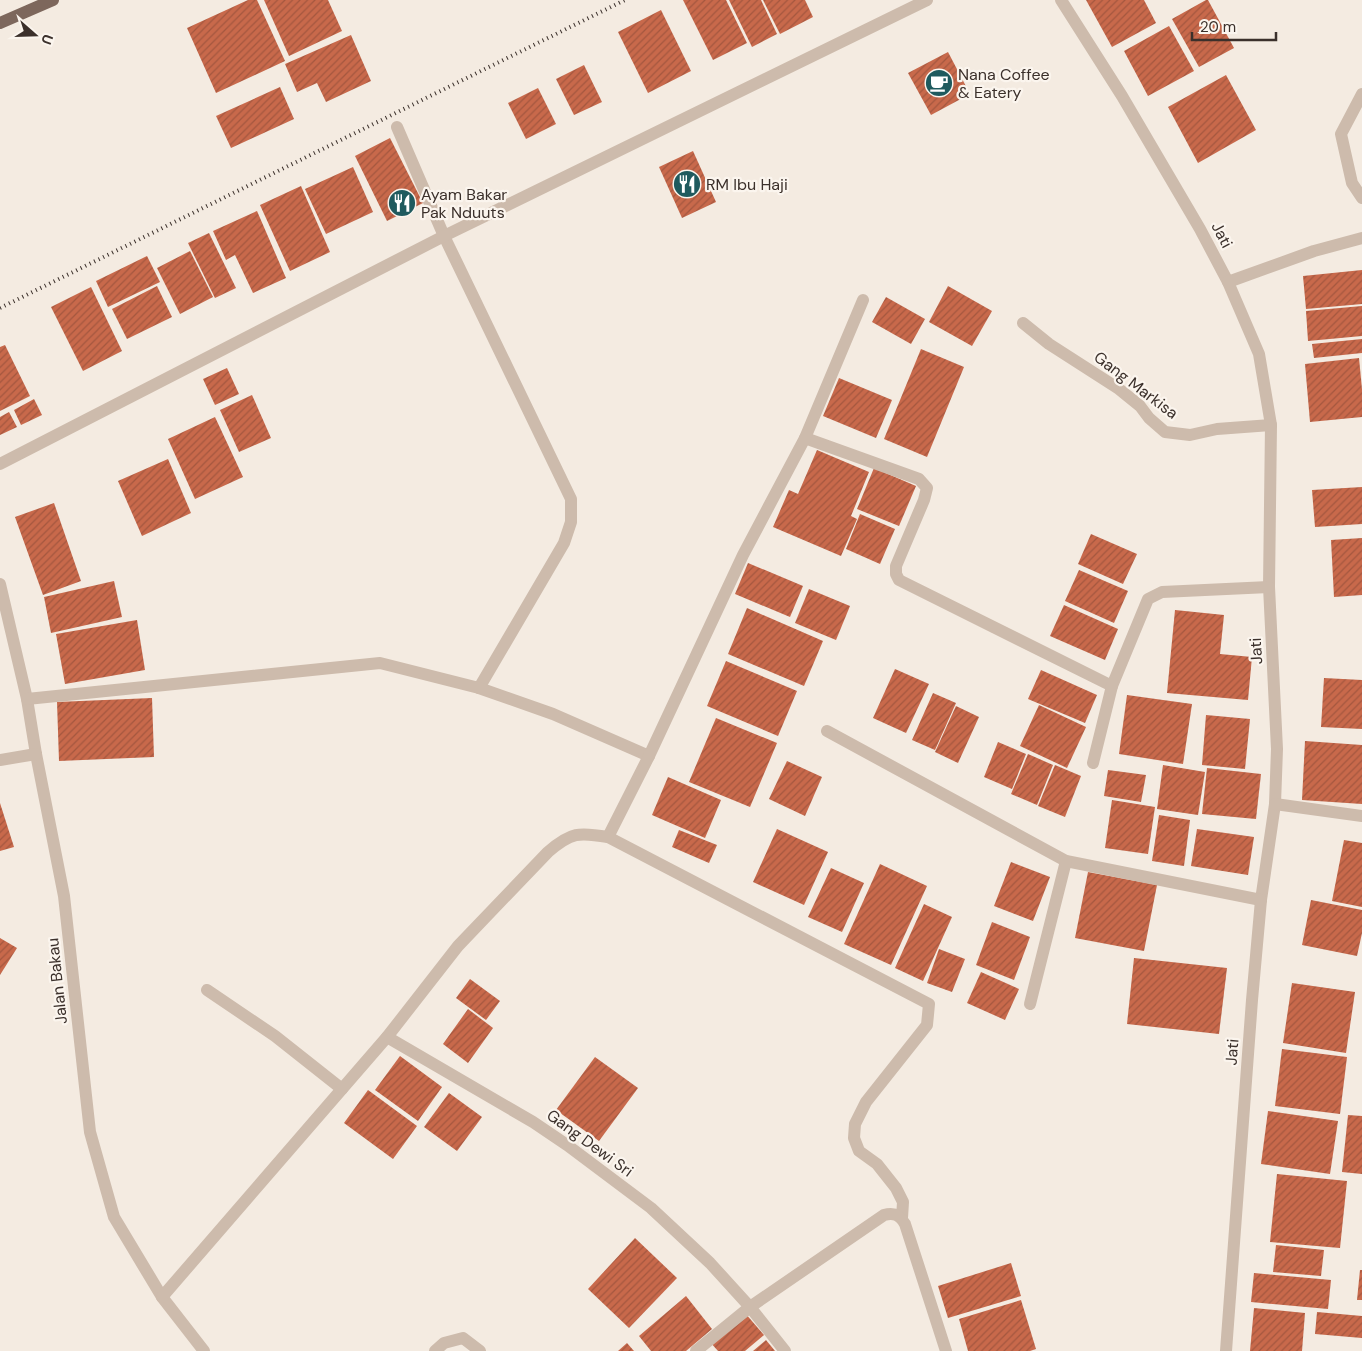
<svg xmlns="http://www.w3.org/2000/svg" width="1362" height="1351" viewBox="0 0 1362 1351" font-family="'DM Sans',sans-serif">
<defs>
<pattern id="building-hatch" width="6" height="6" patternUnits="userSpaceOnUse" patternTransform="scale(1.25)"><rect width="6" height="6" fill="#c8694b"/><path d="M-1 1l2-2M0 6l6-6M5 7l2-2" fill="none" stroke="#a4573f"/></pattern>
</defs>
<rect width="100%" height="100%" fill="#f4ebe1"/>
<g fill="url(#building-hatch)">
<polygon points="248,0 257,0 285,61 216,93 187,28"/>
<polygon points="264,0 328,0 342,31 289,56"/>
<polygon points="683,0 726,0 747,43 713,60"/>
<polygon points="729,0 761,0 777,34 752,47"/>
<polygon points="763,0 805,0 813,17 780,34"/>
<polygon points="1086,0 1144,0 1156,23 1112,47"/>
<polygon points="1206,0 1208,0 1234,48 1199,67 1172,19"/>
<polygon points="661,10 691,71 648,93 618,32"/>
<polygon points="1169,26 1194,71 1148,96 1124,51"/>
<polygon points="351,35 371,81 326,102 317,83 297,92 285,64"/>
<polygon points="948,52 970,94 931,115 908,73"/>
<polygon points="584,65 602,102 574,115 556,79"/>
<polygon points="1226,75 1256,130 1198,163 1168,107"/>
<polygon points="280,87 294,119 231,148 216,116"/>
<polygon points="538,88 556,124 526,139 508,103"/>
<polygon points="390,138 423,203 387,221 355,156"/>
<polygon points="693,151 716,202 682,218 659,167"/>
<polygon points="353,167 373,212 326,234 305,189"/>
<polygon points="301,186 330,252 290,271 260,205"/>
<polygon points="257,211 286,278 253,293 235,255 226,260 213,231"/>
<polygon points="209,233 236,288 215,298 188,243"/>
<polygon points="190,251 213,297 180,314 157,268"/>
<polygon points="147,256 160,282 108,307 96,281"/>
<polygon points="1362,270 1362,304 1306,309 1303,276"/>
<polygon points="157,286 172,317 127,339 112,309"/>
<polygon points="948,286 992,311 972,346 929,322"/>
<polygon points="91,287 122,351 83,371 51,307"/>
<polygon points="886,297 925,319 911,344 872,322"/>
<polygon points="1362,306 1362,336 1308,341 1306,311"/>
<polygon points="1362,339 1362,353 1314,358 1312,344"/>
<polygon points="5,345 30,396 0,411 0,347"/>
<polygon points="921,349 964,367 927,457 884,439"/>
<polygon points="1359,358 1362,389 1362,417 1310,422 1305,364"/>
<polygon points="227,368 239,394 215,405 203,379"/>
<polygon points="839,378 892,400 876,438 823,416"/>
<polygon points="252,395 271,438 239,452 220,410"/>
<polygon points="34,399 42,415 21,425 14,410"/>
<polygon points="9,412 17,427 0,435 0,417"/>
<polygon points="215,417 243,477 195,499 168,439"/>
<polygon points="817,450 869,472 851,516 857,519 841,556 773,527 789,490 798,494"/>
<polygon points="168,459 191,513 142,536 118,481"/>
<polygon points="874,468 916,486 899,526 857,509"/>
<polygon points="1362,487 1362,524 1315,527 1312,490"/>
<polygon points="54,503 81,581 43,595 15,517"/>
<polygon points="860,514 895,529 880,564 846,549"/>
<polygon points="1091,534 1137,554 1123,584 1078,564"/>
<polygon points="1362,538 1362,595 1334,597 1331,540"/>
<polygon points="748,563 803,586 790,617 735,594"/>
<polygon points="1079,570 1128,591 1114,623 1065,601"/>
<polygon points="114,581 122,617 51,633 44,597"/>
<polygon points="809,589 850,606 836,640 795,623"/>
<polygon points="1064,605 1118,629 1105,660 1050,636"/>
<polygon points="747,608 823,641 804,686 728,654"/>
<polygon points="1175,610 1224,615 1220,654 1252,657 1248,700 1167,693"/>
<polygon points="137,620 145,670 65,684 56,634"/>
<polygon points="726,661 797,691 778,736 707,706"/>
<polygon points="895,669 929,684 906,733 873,718"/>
<polygon points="1041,670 1097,695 1085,723 1028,699"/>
<polygon points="1324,678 1362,680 1362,729 1321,727"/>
<polygon points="933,693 956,703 935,750 912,740"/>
<polygon points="1127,695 1192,704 1183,764 1119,754"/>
<polygon points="152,698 154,757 59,761 57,702"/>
<polygon points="1039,705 1086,727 1067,768 1020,746"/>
<polygon points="956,706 979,717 958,763 935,752"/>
<polygon points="1206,715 1250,719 1245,769 1202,765"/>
<polygon points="716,718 777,743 750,807 689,782"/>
<polygon points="1305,741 1362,745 1362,804 1302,800"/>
<polygon points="998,742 1026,754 1012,789 984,777"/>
<polygon points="1028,754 1053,765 1037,805 1011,794"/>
<polygon points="787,761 822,777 805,816 769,799"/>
<polygon points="1055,765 1081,776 1065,817 1038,806"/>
<polygon points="1163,765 1205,772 1198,815 1157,809"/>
<polygon points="1207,768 1261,774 1256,819 1202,814"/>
<polygon points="1108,770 1146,775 1141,802 1104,796"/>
<polygon points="668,777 721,800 705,838 652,815"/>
<polygon points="1112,800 1155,807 1148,854 1105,848"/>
<polygon points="0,803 14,847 0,851"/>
<polygon points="1159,815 1190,820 1184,866 1152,861"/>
<polygon points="777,829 828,852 804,905 753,882"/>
<polygon points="1197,829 1254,837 1248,875 1191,866"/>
<polygon points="679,830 717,845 709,863 672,847"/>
<polygon points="1344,840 1362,843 1362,907 1332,901"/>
<polygon points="1011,862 1050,877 1033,921 994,906"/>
<polygon points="880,864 927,886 891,965 844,944"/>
<polygon points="831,868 864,883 842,932 808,917"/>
<polygon points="1088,872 1157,885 1144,951 1075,938"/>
<polygon points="1311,900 1362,910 1362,933 1357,956 1302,945"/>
<polygon points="924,904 952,917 923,981 895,968"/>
<polygon points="992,922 1030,937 1014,980 976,965"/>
<polygon points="0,938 17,948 0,975"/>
<polygon points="939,949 965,959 952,992 927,983"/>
<polygon points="1134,958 1227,968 1219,1034 1127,1024"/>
<polygon points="981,972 1019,989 1005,1020 967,1003"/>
<polygon points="470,979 500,1001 486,1020 456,998"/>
<polygon points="1292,983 1355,992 1346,1053 1283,1043"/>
<polygon points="468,1009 493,1028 468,1063 443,1044"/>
<polygon points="1282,1049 1347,1057 1340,1114 1275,1106"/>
<polygon points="400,1056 442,1087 418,1121 375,1090"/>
<polygon points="595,1057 638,1088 599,1141 556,1110"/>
<polygon points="368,1090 417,1126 393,1159 344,1123"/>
<polygon points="449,1093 482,1117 457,1151 424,1127"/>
<polygon points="1268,1111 1338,1121 1330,1174 1261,1164"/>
<polygon points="1348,1115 1362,1116 1362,1174 1342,1172"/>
<polygon points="1277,1174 1347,1181 1340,1248 1270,1242"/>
<polygon points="635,1238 677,1278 629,1328 588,1289"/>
<polygon points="1276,1245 1324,1250 1321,1276 1273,1272"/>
<polygon points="1011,1263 1021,1296 948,1318 938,1286"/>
<polygon points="1360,1270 1362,1270 1362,1300 1357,1300"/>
<polygon points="1254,1273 1331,1280 1328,1309 1251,1302"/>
<polygon points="686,1296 712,1329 686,1351 651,1351 639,1336"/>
<polygon points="1021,1300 1036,1349 1030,1351 968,1351 959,1319"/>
<polygon points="1254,1308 1305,1313 1302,1351 1250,1351"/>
<polygon points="1317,1312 1362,1316 1362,1338 1315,1334"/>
<polygon points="745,1313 764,1335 745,1351 718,1351 710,1342"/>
<polygon points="766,1340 775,1351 753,1351"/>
<polygon points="627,1343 634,1351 618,1351"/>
</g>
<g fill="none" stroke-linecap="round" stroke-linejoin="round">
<g stroke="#cdbbac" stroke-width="12">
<polyline points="1061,0 1122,96 1200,229 1228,282 1259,354 1271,425 1269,587 1277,749 1275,804 1261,900 1252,1000 1226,1351"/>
<polyline points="1362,94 1341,134 1352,183 1362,198"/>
<polyline points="397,127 444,236 571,499 571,522 564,543 479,688"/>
<polyline points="1228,282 1314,251 1362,238"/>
<polyline points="1023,323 1049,344 1119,389 1140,406 1149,418 1165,432 1190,435 1217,429 1271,425"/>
<polyline points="805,438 919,479 927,488 924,500 896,566 896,574 899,580 1112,686"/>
<polyline points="0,464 444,236 927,0"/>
<polyline points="0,584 27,699 36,754 64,896 90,1132 114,1217 162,1297 204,1351"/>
<polyline points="27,699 380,663 479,688 553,714 649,756"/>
<polyline points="827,731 1066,861 1261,900"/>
<polyline points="0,760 36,754"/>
<polyline points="1093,763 1112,686 1148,599 1162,592 1269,587"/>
<polyline points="1275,804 1362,816"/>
<polyline points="608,837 649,756 743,555 805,438 863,300"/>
<polyline points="207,990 275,1036 342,1089"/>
<polyline points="1030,1004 1066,861"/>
<polyline points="387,1037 533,1122 567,1145 651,1208 710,1263 750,1307 785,1351"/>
<path d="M162,1297L387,1037L458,946L548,852C571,832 579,832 608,837L929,1004L927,1025L866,1102L855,1124L854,1138L859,1151L877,1164L896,1188L903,1202L902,1218"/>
<polyline points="435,1351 444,1343 463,1338 480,1351"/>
<path d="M696,1351L750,1307L884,1215C894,1212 900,1215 905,1224L946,1351"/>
</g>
<polyline stroke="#7d675c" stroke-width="12" points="0,23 53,0"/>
<polyline stroke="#3b302b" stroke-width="4" stroke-dasharray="1 4" stroke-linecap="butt" points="0,308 625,0"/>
</g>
<defs>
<symbol id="cafe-disc" viewBox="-11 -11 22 22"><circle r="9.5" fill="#1f5a5e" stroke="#fbf5ee"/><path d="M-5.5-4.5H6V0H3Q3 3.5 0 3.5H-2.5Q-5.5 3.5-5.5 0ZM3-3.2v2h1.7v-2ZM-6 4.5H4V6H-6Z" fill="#fff"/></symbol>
<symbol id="restaurant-disc" viewBox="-11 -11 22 22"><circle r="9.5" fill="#1f5a5e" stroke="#fbf5ee"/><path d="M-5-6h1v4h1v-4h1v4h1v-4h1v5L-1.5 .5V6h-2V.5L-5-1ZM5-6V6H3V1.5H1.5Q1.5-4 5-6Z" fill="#fff"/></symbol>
</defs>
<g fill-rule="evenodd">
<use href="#cafe-disc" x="923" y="67" width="32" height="32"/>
<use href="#restaurant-disc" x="671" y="168" width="32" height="32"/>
<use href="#restaurant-disc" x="386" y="187" width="32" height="32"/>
</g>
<g text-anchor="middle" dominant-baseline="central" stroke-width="4.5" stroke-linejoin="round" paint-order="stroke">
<g font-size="16" fill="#3b302b" stroke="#fbf5ee" text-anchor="start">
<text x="958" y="74">Nana Coffee<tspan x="958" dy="18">&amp; Eatery</tspan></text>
<text x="706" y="184">RM Ibu Haji</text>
<text x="421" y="194">Ayam Bakar<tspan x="421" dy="18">Pak Nduuts</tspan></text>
</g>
<g font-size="16" fill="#3b302b" stroke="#fbf5ee">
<text transform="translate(1222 235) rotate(62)">Jati</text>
<text transform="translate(1136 385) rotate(37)">Gang Markisa</text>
<text transform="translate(1256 651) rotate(-93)">Jati</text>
<text transform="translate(57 981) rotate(-96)">Jalan Bakau</text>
<text transform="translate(1232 1052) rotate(-86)">Jati</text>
<text transform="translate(590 1143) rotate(36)">Gang Dewi Sri</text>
</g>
</g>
<g transform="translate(35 35) rotate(110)" stroke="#fbf5ee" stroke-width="4" paint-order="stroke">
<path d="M0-4L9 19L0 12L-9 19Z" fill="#3b302b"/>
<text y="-8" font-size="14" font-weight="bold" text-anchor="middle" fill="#3b302b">U</text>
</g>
<path d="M1192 32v8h84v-8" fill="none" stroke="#3b302b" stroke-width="2.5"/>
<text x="1200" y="32" font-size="15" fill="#3b302b" stroke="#fbf5ee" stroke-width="4" paint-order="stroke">20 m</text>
</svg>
